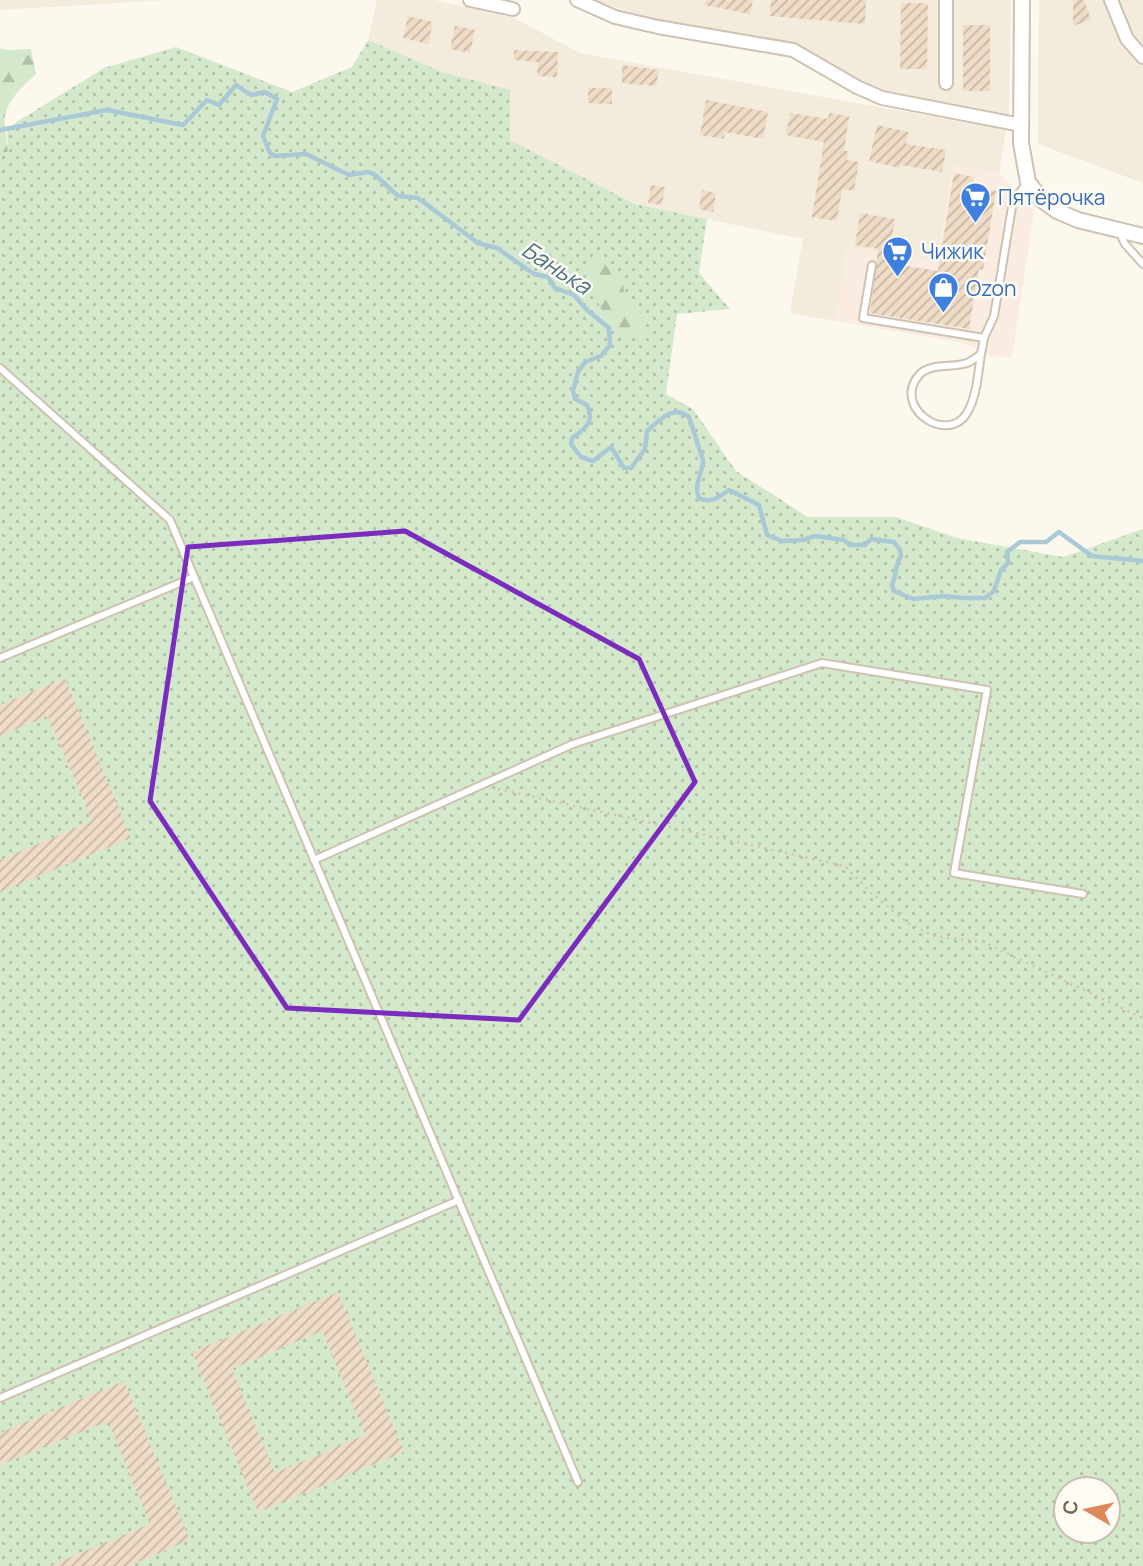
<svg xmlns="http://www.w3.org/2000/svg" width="1143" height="1566" viewBox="0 0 1143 1566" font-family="Manrope,sans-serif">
<defs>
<pattern id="grass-dots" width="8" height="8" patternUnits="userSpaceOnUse" patternTransform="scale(1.75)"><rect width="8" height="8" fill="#d4e9cb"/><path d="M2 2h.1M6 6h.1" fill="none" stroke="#b1c0a7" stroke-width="1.8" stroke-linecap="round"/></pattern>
<pattern id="forest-firs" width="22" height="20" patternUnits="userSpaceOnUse" patternTransform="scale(1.75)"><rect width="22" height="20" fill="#d4e9cb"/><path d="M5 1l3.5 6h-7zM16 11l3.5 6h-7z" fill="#b1c0a7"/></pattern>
<pattern id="building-hatch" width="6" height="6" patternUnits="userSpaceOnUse" patternTransform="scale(1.75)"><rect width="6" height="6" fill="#efdcc6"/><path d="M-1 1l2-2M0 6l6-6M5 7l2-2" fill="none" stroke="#c6b6a3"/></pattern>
</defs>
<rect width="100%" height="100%" fill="#fcf8ed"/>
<g fill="#f3ebdc">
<polygon points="0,0 167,0 0,10"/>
<polygon points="377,0 434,0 515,18 579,53 1006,130 999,173 953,166 937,261 848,247 836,321 790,313 803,239 635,204 510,140 509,90 442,72 368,40"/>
<polygon points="595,0 1011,0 1009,115 873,89 794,42 678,25 640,16"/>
<polygon points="1039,0 1143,0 1143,183 1038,144"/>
</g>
<polygon fill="#fbece2" points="953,166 999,173 1034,210 1012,358 990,356 964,343 836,321 848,247 937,261"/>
<path fill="url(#grass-dots)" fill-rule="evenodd" d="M368,40L442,72L510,90V140L635,204L707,219L699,273L730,309L677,314L666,394L693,409L736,471L808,517H896L957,538L1063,557L1143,529V1566H0V157L8,151L7,128L104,68L176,47L292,92L352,67ZM1066,1489H1108V1531H1066Z"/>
<g fill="url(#forest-firs)">
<path d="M0,48L8,50L31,49L36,74C24,85 8,99 5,116C4,124 7,142 8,151L0,157Z"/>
<path d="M599,251L623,281L624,293L645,323L647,332C640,336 634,340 626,337C610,332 591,291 588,276C587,270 588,265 589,259Z"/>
</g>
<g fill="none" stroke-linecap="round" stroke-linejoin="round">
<path stroke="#a9c9d6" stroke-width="4.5" d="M0,130L107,110L183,125L207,100L219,105L236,85L251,95L265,92L277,99L263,136L270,153L275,156L306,154L349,175L368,172L374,174L398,196L418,198L478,243L497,248L534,274L548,277L555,288L574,295L587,310L609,328L610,345L601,356L585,362L578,372L573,391L575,399L587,405C595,422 586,428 572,438L571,444L581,457L593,461L611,447L624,468H631L645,449L647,431C659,421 673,404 689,417L703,460C703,474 693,483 699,498C711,504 719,497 729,490L759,505L767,535L782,541L803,540L815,536L844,540L850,545H865L871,539L894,542L900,550L901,556C894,566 897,574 892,585L894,591L913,599L944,596L963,598H985L994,591L1001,570L1008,563L1007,552L1020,542H1046L1059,532L1092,556L1143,561"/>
</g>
<g fill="url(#building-hatch)" fill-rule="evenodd">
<polygon points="706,0 753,0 750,14 705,5"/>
<polygon points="771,0 866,0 865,24 770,16"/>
<polygon points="1073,0 1084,0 1091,20 1073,26"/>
<polygon points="901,3 928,3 927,69 900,69"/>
<polygon points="408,16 433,22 428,44 403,38"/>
<rect x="963" y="25" width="27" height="66"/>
<polygon points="455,26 475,30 470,53 450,49"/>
<polygon points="514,50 558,52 557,77 537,76 538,62 514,60"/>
<polygon points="622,65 659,70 656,86 622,83"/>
<polygon points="588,88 612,88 612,104 588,103"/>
<polygon points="706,100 768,112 763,139 725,132 724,139 700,135"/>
<polygon points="790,113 828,119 829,113 849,116 844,151 848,151 847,160 859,162 854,191 842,189 837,221 812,217 824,142 786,135"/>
<polygon points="877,125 909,132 906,144 946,150 942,172 901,165 900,168 869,161"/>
<polygon points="954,173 974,177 972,187 996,191 983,270 979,269 969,329 870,313 878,249 855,245 860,213 895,219 888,263 938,271"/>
<polygon points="651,185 665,187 662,205 648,203"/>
<polygon points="702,190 716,193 713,212 699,209"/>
<polygon points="65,678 131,838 0,892 0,860 92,821 48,716 0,736 0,705"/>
<path d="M338,1292L404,1452L258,1512L192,1352ZM322,1331L365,1435L275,1473L232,1369Z"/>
<polygon points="124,1381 190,1540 128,1566 49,1566 150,1524 108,1421 0,1465 0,1433"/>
</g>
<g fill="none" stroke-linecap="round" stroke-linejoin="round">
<defs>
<g id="service">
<polyline points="1119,231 1125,244 1143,264"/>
<polyline points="872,265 863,318 984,338 994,316 1013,201 1027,183"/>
<path d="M981,354C978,373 977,396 967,413C947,446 890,406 920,374C931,363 953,368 967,363C972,361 977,357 981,354L984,338"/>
<polyline points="0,368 170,520 578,1482"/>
<polyline points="0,658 194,577"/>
<polyline points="314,860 573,744 822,663 987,690 954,873 1083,894"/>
<polyline points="0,1398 459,1200"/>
</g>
<g id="minor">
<polyline points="470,0 513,9"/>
<polyline points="577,0 615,17 658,27 793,50 857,87 882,98 1021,125"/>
<polyline points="1111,0 1127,39 1143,57"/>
<polyline points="946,83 946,0"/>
</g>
<polyline id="tertiary" points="1022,0 1021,143 1028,182 1042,200 1057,211 1078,220 1143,236"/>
</defs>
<use href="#service" stroke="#cec2b2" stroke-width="10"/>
<use href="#minor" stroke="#cec2b2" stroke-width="16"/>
<use href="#tertiary" stroke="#cec2b2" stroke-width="18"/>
<polyline stroke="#d5bfa9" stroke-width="2.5" stroke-dasharray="2 5" stroke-linecap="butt" points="498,789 845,866 871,893 908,923 933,936 983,942 1143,1018"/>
<use href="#service" stroke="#fff" stroke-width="6"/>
<use href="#minor" stroke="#fff" stroke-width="12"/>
<use href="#tertiary" stroke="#fff" stroke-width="14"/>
</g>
<path fill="none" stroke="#7b2cbf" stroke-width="5" stroke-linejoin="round" d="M405,531L639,659L695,782L519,1020L287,1008L150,801L188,547Z"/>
<defs>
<symbol id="supermarket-pin" viewBox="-11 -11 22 30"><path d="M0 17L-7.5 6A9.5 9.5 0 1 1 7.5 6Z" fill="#3f7fe0" stroke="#fefbf3"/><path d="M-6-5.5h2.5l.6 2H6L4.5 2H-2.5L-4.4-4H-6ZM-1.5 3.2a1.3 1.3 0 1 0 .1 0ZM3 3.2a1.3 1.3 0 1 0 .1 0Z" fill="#fff"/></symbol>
<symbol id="shop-pin" viewBox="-11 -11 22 30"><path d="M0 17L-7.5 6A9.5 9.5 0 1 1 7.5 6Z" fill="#3f7fe0" stroke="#fefbf3"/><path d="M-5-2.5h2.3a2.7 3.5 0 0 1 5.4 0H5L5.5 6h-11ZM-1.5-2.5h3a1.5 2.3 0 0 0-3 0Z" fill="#fff"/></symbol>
</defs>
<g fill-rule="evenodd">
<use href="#supermarket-pin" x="958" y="180" width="35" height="47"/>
<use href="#supermarket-pin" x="880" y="234" width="35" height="47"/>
<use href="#shop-pin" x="926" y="270" width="35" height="47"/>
</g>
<g text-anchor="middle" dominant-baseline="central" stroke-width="5" stroke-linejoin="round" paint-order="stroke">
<g font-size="21" fill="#366cbe" stroke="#fefbf3" text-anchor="start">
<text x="998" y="197">Пятёрочка</text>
<text x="921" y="251">Чижик</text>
<text x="966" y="288">Ozon</text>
</g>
<g font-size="23" font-style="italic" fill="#4b7587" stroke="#fefbf3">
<text transform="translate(557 267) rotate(33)">Банька</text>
</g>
</g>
<g transform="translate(1087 1510) rotate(279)"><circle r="33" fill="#fefbf3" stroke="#c8beb2" stroke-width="2"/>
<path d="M0-5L12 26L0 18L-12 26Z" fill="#db895c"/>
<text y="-10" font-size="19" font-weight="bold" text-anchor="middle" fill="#766350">С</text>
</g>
</svg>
